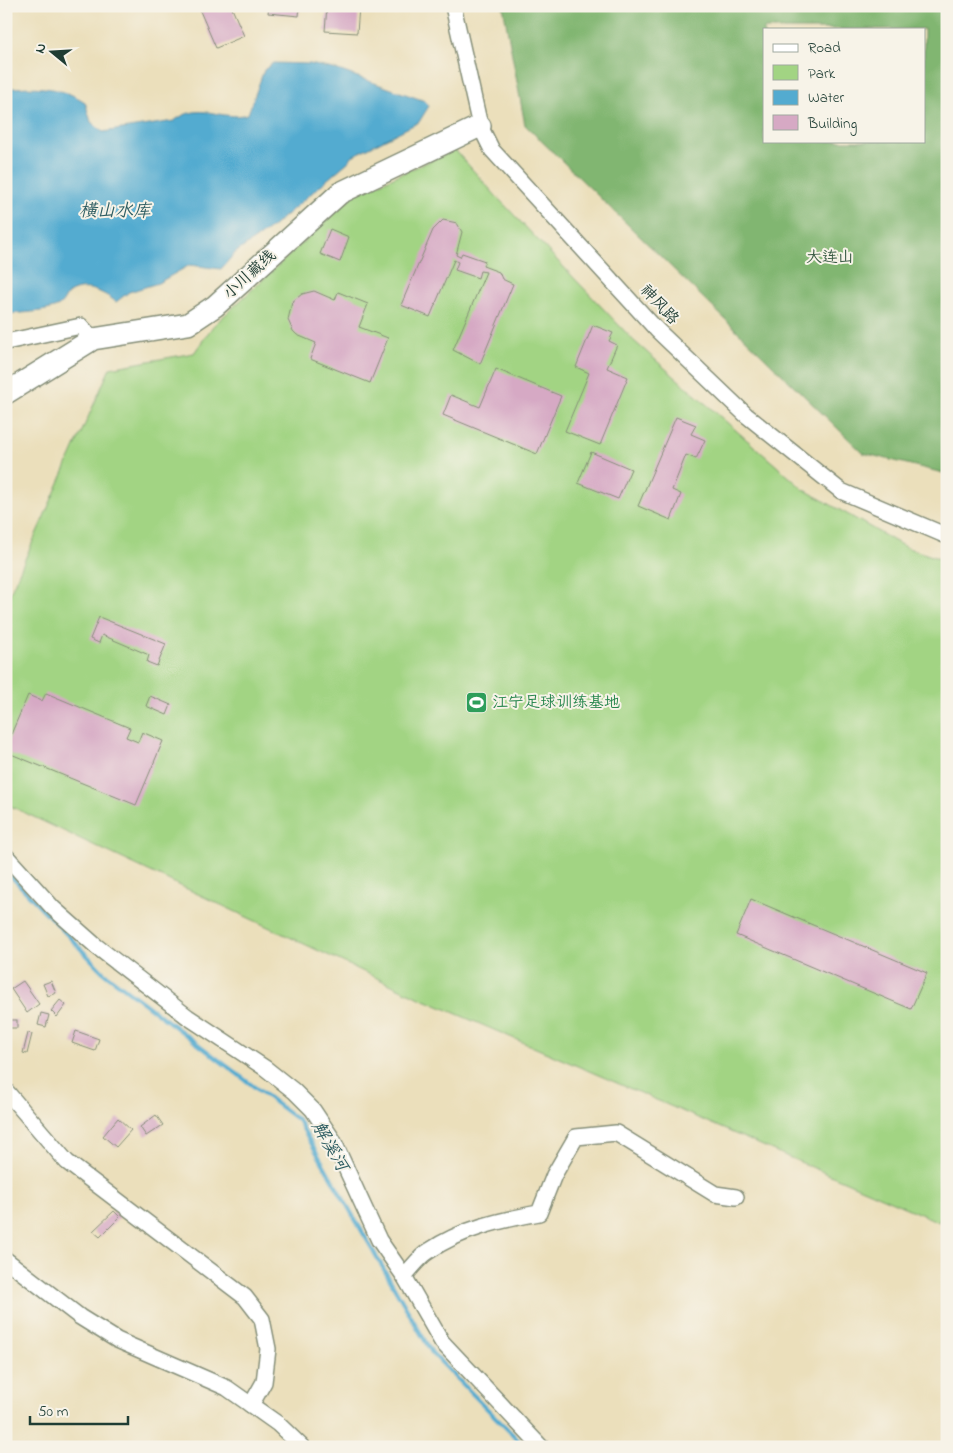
<svg xmlns="http://www.w3.org/2000/svg" width="953" height="1453" viewBox="0 0 953 1453" font-family="'Indie Flower','LXGW WenKai TC',sans-serif">
<rect width="100%" height="100%" fill="#f7f3e8"/>
<filter id="ink" filterUnits="userSpaceOnUse"><feTurbulence type="fractalNoise" baseFrequency=".02" numOctaves="2"/><feDisplacementMap in="SourceGraphic" scale="10" xChannelSelector="R" yChannelSelector="G"/><feConvolveMatrix kernelMatrix="1 2 1 2 8 2 1 2 1" color-interpolation-filters="sRGB"/></filter>
<filter id="wash" filterUnits="userSpaceOnUse"><feTurbulence type="fractalNoise" baseFrequency=".0096" numOctaves="4" result="noise"/><feDisplacementMap in="SourceGraphic" scale="20" xChannelSelector="R" yChannelSelector="G"/><feGaussianBlur stdDeviation="1.12" result="paint"/><feColorMatrix in="noise" values="0 0 0 0 0 0 0 0 0 0 0 0 0 0 0 0 0 1.4 0 .05"/><feComposite in="paint" operator="in"/></filter>
<g filter="url(#wash)">
<rect width="100%" height="100%" fill="#ebdfbb"/>
<polygon fill="#a2d483" stroke="#60885c" points="455,150 496,196 634,341 803,489 905,547 947,561 947,1202 939,1222 413,995 6,804 6,602 110,368 194,353 213,326 355,194"/>
<path fill="#81b671" stroke="#507a52" fill-rule="evenodd" d="M503,6H947V474L863,453L525,125ZM764,29H924V141H764Z"/>
<path fill="#53abd0" stroke="#397482" d="M273,63L310,64L338,70L425,101L429,106L419,122L352,156L349,161L272,227L235,253L221,269L190,265L158,283L129,292L116,302C104,292 84,283 69,293C65,296 64,302 60,305C51,312 19,313 6,314V89C33,85 63,87 85,102L91,122L103,132L174,121C201,100 221,122 248,114L264,70Z"/>
<g fill="none" stroke-linecap="round" stroke-linejoin="round">
<polyline stroke="#53abd0" stroke-width="4" points="6,871 103,972 298,1120 432,1353 525,1447"/>
</g>
<g id="blocks">
<g fill="#d6a9c4">
<polygon points="212,6 231,6 244,36 216,48 200,11"/>
<polygon points="269,6 300,6 299,16 268,13"/>
<polygon points="327,6 359,6 357,33 325,31"/>
<polygon points="443,220 457,223 462,232 456,255 460,257 462,253 485,261 483,266 499,272 502,279 513,284 480,364 453,350 486,272 480,271 478,278 455,270 458,262 454,260 430,317 401,305 433,230"/>
<polygon points="330,229 349,237 340,262 320,254"/>
<polygon points="314,291 335,300 338,292 368,304 359,327 388,338 370,383 310,359 316,343 297,335 293,331 288,320 292,302 302,294"/>
<polygon points="593,325 613,333 609,341 617,345 607,368 628,377 600,445 565,431 589,373 576,367"/>
<polygon points="496,369 561,396 537,454 443,415 451,395 480,407"/>
<polygon points="676,417 696,425 691,434 705,440 696,459 686,455 672,490 681,494 671,520 638,506"/>
<polygon points="591,452 631,469 618,499 578,483"/>
<polygon points="99,617 166,644 157,666 147,662 149,655 102,635 99,643 90,639"/>
<polygon points="46,693 130,728 126,737 138,742 142,732 163,741 136,805 6,752 6,746 28,695 42,701"/>
<polygon points="150,696 171,705 167,715 146,706"/>
<polygon points="751,899 927,973 911,1009 736,935"/>
<polygon points="23,981 39,1004 27,1013 11,989"/>
<polygon points="51,981 56,993 48,996 43,984"/>
<polygon points="60,1000 66,1005 57,1017 51,1011"/>
<polygon points="41,1013 49,1015 46,1027 38,1025"/>
<rect x="6" y="1020" width="11" height="8"/>
<polygon points="76,1031 99,1039 95,1051 72,1043"/>
<polygon points="28,1033 32,1034 27,1054 23,1053"/>
<polygon points="156,1115 163,1125 146,1136 140,1127"/>
<polygon points="118,1118 131,1130 116,1147 103,1136"/>
<polygon points="114,1211 120,1217 100,1237 93,1231"/>
</g>
</g>
</g>
<g filter="url(#ink)">
<use href="#blocks" fill-opacity="0" stroke="#858e78" stroke-width="1"/>
<g fill="none" stroke-linecap="round" stroke-linejoin="round">
<defs>
<g id="street">
<polyline points="453,6 480,126 492,150 657,330 746,415 841,491 947,536"/>
<polyline points="6,342 81,326 93,339"/>
<polyline points="6,856 53,908 96,946 188,1017 265,1068 294,1091 313,1110 333,1140 379,1240 404,1276 442,1342 541,1447"/>
<polyline points="6,1091 67,1162 245,1297 262,1319 268,1349 264,1382 251,1405"/>
<polyline points="6,1260 80,1317 117,1340 227,1388 278,1424 302,1447"/>
<path d="M404,1276C412,1268 419,1257 429,1251C461,1229 501,1220 539,1213L554,1175L576,1137L616,1133L715,1194L736,1197"/>
</g>
<polyline id="secondary" points="6,393 93,339 188,324 215,306 340,193 480,126"/>
</defs>
<use href="#street" stroke="#858e78" stroke-width="18"/>
<use href="#secondary" stroke="#858e78" stroke-width="24"/>
<use href="#street" stroke="#fff" stroke-width="15"/>
<use href="#secondary" stroke="#fff" stroke-width="21"/>
</g>
</g>
<defs>
<symbol id="stadium-square" viewBox="-11 -11 22 22"><rect x="-9" y="-9" width="18" height="18" rx="4" fill="#2e9e5b" stroke="#f7f3e8"/><path d="M0-5a6.5 5 0 1 0 0 10a6.5 5 0 1 0 0-10ZM-3.5-1.8h7v3.6h-7Z" fill="#fff"/></symbol>
</defs>
<g fill-rule="evenodd">
<use href="#stadium-square" x="464" y="690" width="25" height="25"/>
</g>
<g text-anchor="middle" dominant-baseline="central" stroke-width="4" stroke-linejoin="round" paint-order="stroke">
<g font-size="16" fill="#395b44" stroke="#f7f3e8">
<text x="830" y="258">大连山</text>
</g>
<g font-size="16" fill="#1f3d34" stroke="#f7f3e8">
<text transform="translate(250 275) rotate(-42)">小川藏线</text>
<text transform="translate(659 305) rotate(47)">神风路</text>
</g>
<g font-size="16" fill="#27864d" stroke="#f7f3e8" text-anchor="start">
<text x="492" y="703">江宁足球训练基地</text>
</g>
<g font-size="18" font-style="italic" fill="#2f5e63" stroke="#f7f3e8">
<text x="115" y="212">横山水库</text>
<text transform="translate(329 1147) rotate(60)">解溪河</text>
</g>
</g>
<rect width="953" height="1453" fill="none" stroke="#f7f3e8" stroke-width="25"/>
<rect x="763" y="28" width="162" height="115" fill="#f7f3e8" stroke="#a1aaa0"/>
<rect x="773" y="44" width="25" height="8" fill="#ffffff" stroke="#a1aaa0"/>
<text x="808" y="52" font-size="15" fill="#1f3d34">Road</text>
<rect x="773" y="65" width="25" height="15" fill="#a2d483" stroke="#a1aaa0"/>
<text x="808" y="78" font-size="15" fill="#1f3d34">Park</text>
<rect x="773" y="90" width="25" height="15" fill="#53abd0" stroke="#a1aaa0"/>
<text x="808" y="102" font-size="15" fill="#1f3d34">Water</text>
<rect x="773" y="115" width="25" height="15" fill="#d6a9c4" stroke="#a1aaa0"/>
<text x="808" y="128" font-size="15" fill="#1f3d34">Building</text>
<g transform="translate(52 52) rotate(288)" stroke="#f7f3e8" stroke-width="4" paint-order="stroke">
<path d="M0-4L9 19L0 12L-9 19Z" fill="#1f3d34"/>
<text y="-8" font-size="14" font-weight="bold" text-anchor="middle" fill="#1f3d34">N</text>
</g>
<path d="M30 1416v8h98v-8" fill="none" stroke="#1f3d34" stroke-width="2.5"/>
<text x="38" y="1416" font-size="15" fill="#1f3d34" stroke="#f7f3e8" stroke-width="4" paint-order="stroke">50 m</text>
</svg>
